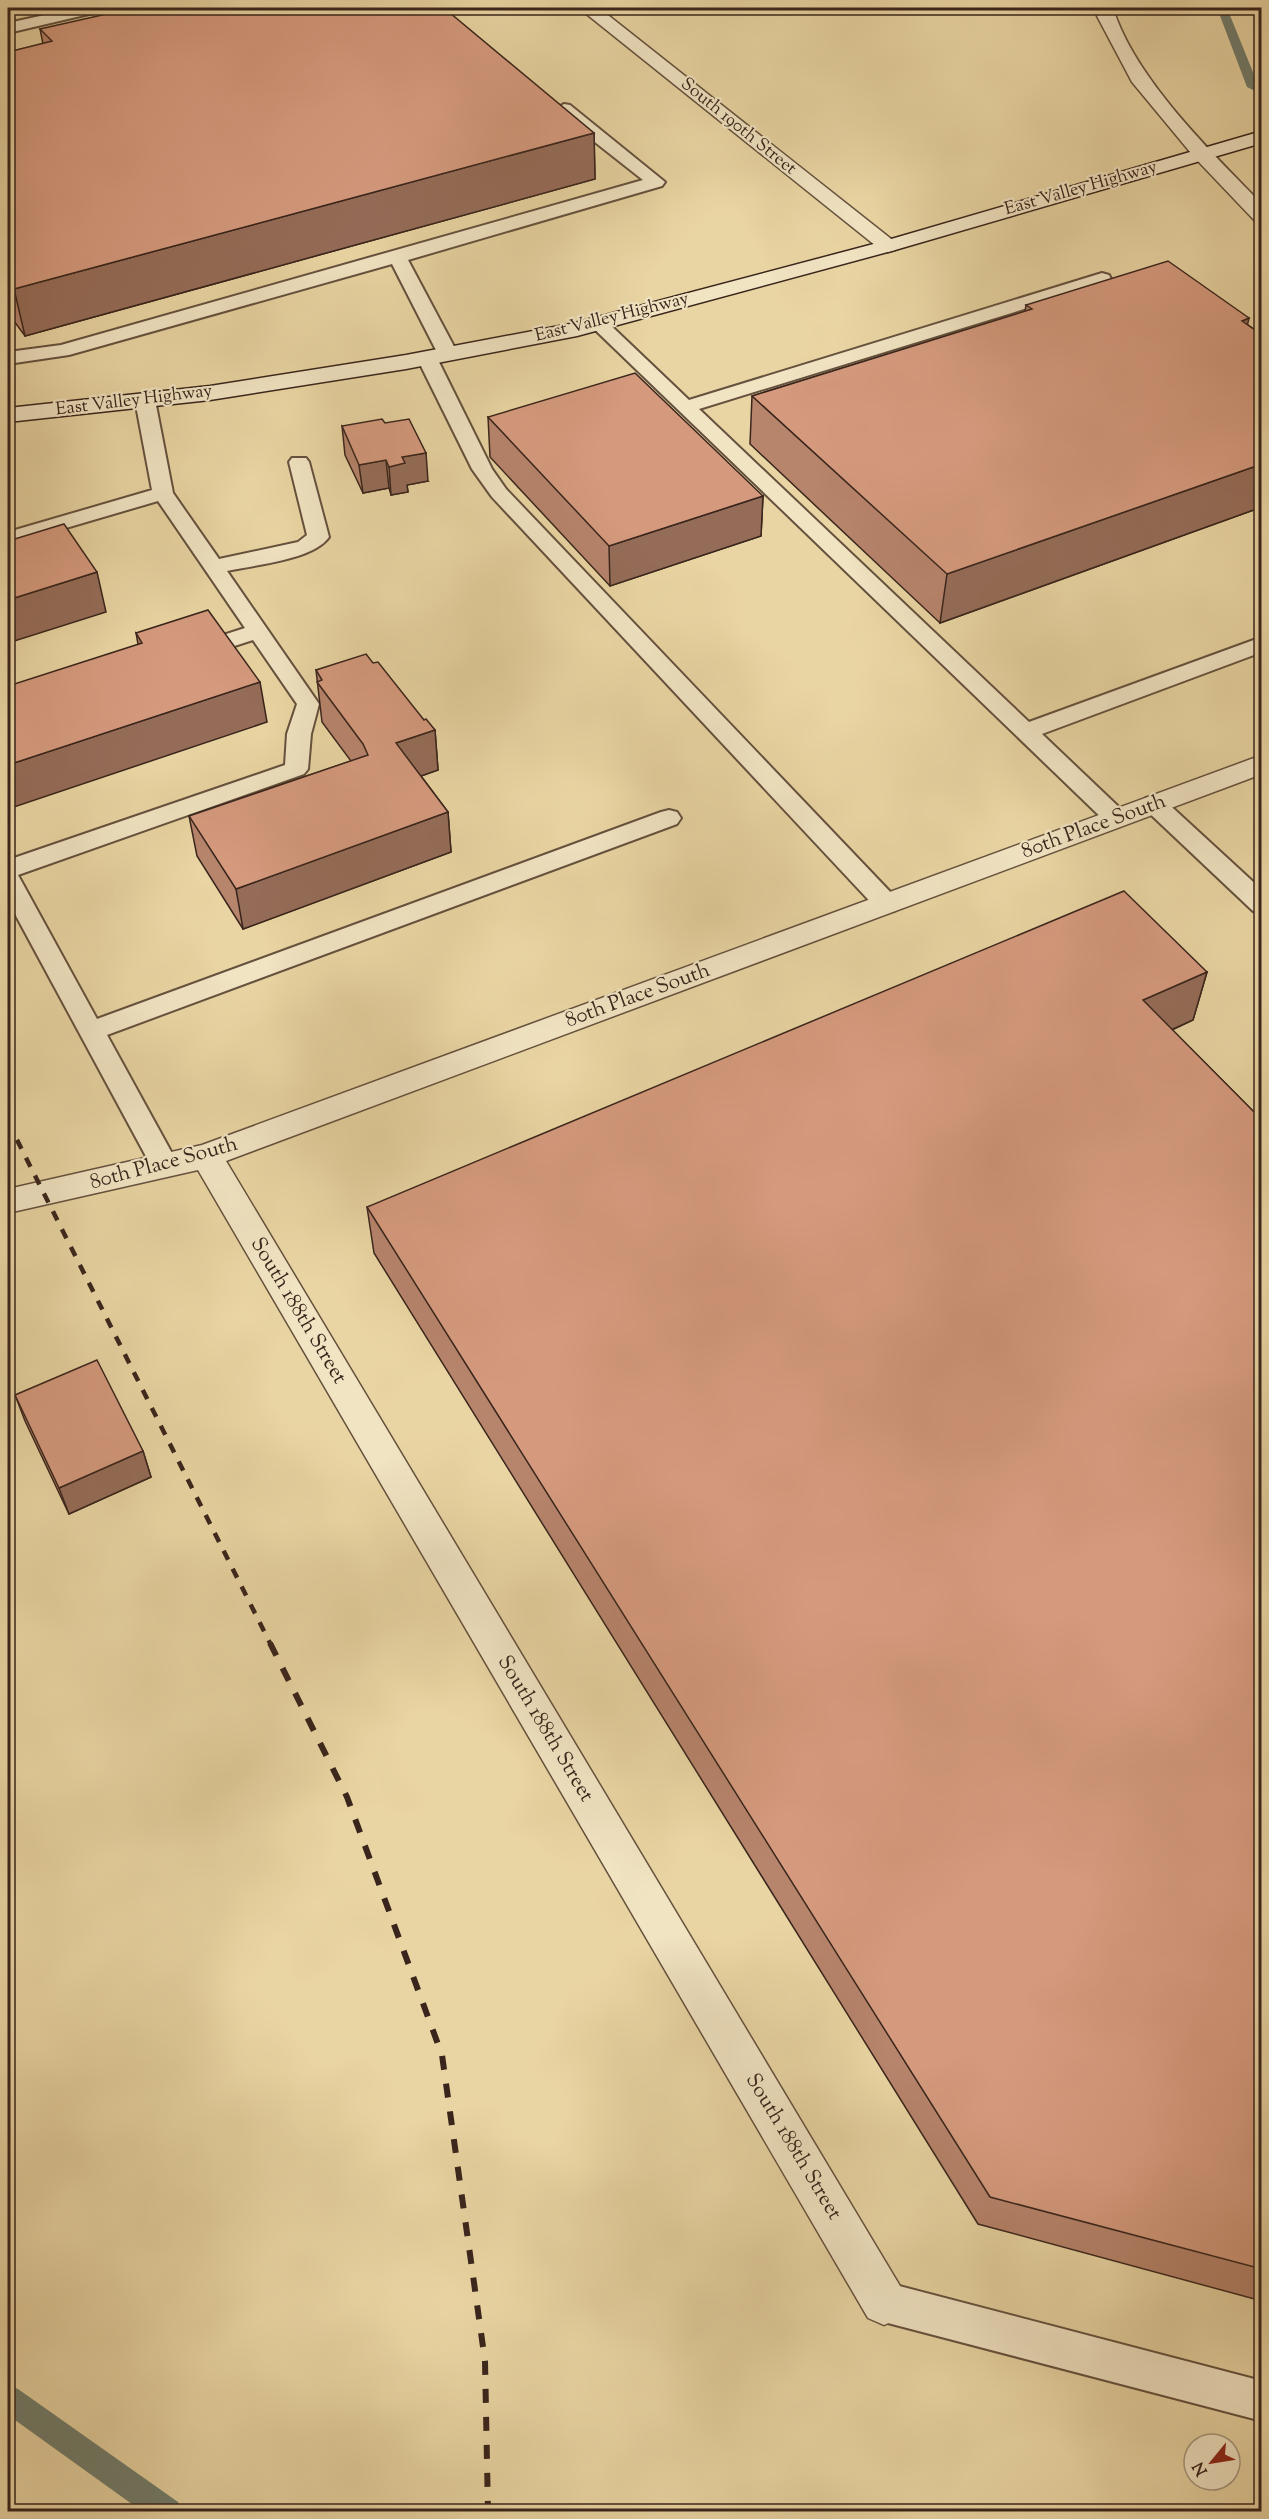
<svg xmlns="http://www.w3.org/2000/svg" width="1269" height="2519" viewBox="0 0 1269 2519" font-family="'Sorts Mill Goudy',serif">
<rect width="100%" height="100%" fill="#e9d5a3"/>
<filter id="stains"><feTurbulence type="fractalNoise" baseFrequency=".00333" numOctaves="4"/><feColorMatrix values="0 0 0 0 .2 0 0 0 0 .09 0 0 0 0 .02 0 0 0 .5 -.17"/></filter>
<radialGradient id="worn" r=".72"><stop offset=".6" stop-color="#630" stop-opacity="0"/><stop offset="1" stop-color="#630" stop-opacity=".3"/></radialGradient>
<g fill="none" stroke-linecap="round" stroke-linejoin="round">
<g fill="#717e6e" fill-rule="evenodd">
<polygon points="1217,8 1227,8 1259,87 1257,89 1253,90 1247,87"/>
<polygon points="8,2385 18,2389 178,2502 182,2512 143,2512 8,2415"/>
</g>
<defs>
<g id="lane">
<polygon points="77,8 104,8 102,11 8,33 8,23"/>
<polygon points="564,104 570,105 665,182 662,186 408,260 458,354 455,358 441,358 438,354 392,264 69,355 8,364 8,352 61,345 643,180 558,113 556,109"/>
<polygon points="1102,273 1109,275 1111,279 1109,283 699,409 1029,722 1262,637 1262,652 1042,734 1124,812 1128,818 1124,824 1116,826 1108,824 588,323 590,319 604,319 689,400"/>
<polygon points="427,352 434,354 437,358 492,469 506,489 896,898 899,904 896,910 887,913 878,910 492,497 472,469 417,358 420,354"/>
<path d="M145,394L152,396L155,400L173,493L219,559L298,542L307,535L289,462L292,458H306L309,462L329,537C313,560 254,565 227,571L319,704L311,734L308,769L304,774L18,875L97,1019L661,812L669,810L677,812L681,818L677,824L107,1035L179,1166L175,1173L165,1176L155,1173L8,901V860L285,765L287,734L297,704L253,640L194,659L186,657L183,652L186,647L245,628L158,501L8,545V532L152,490L135,400L138,396Z"/>
<polygon points="1154,796 1162,798 1262,890 1262,913 1253,911 1146,810 1142,804 1146,798"/>
<polygon points="884,2282 1262,2381 1262,2421 884,2322 870,2316 864,2302 870,2288"/>
</g>
<g id="street">
<polygon points="579,8 599,8 895,242 898,246 895,250 888,252 881,250"/>
<path d="M1095,8H1113C1134,77 1211,152 1262,204V223L1255,221L1195,158L1132,82L1097,16Z"/>
<polygon points="1262,755 1262,774 226,1161 900,2286 907,2302 900,2318 884,2325 868,2318 198,1170 8,1213 8,1189 202,1145"/>
</g>
<polygon id="secondary" points="1262,131 1262,143 895,250 577,336 406,369 210,400 8,422 8,408 210,386 406,355 575,323 881,242"/>
</defs>
<use href="#lane" stroke="#65513e" stroke-width="4"/>
<use href="#street" stroke="#65513e" stroke-width="3"/>
<use href="#secondary" stroke="#39251c" stroke-width="3"/>
<use href="#lane" fill="#f1e4c3" fill-rule="evenodd"/>
<use href="#street" fill="#f1e4c3" fill-rule="evenodd"/>
<use href="#secondary" fill="#f1e4c3" fill-rule="evenodd"/>
<polyline stroke="#39251c" stroke-width="4.5" stroke-dasharray="10 10" stroke-linecap="butt" points="8,1122 271,1645"/>
<polyline stroke="#39251c" stroke-width="6" stroke-dasharray="14 14" stroke-linecap="butt" points="270,1643 347,1797 442,2055 485,2361 488,2512"/>
</g>
<g fill="#b7846c" stroke="#39251c" stroke-width="1.5">
<polygon points="40,29 594,133 595,179 25,336 8,313 8,52 43,44"/>
<polygon points="1026,305 1248,325 1262,335 1262,507 940,623 750,444 752,396 1025,312"/>
<polygon points="488,417 763,496 761,536 610,586 490,457"/>
<polygon points="342,426 428,481 407,485 408,492 391,495 389,488 363,493 345,455"/>
<polygon points="136,633 267,722 138,644"/>
<polygon points="316,670 424,720 435,730 438,770 421,776 448,812 451,852 243,929 197,856 189,816 351,761 322,722"/>
<polygon points="1207,972 1193,1020 1172,1030 1262,1120 1262,2301 978,2224 374,1253 367,1207"/>
<polygon points="15,1395 143,1451 151,1477 69,1514 25,1421"/>
</g>
<g fill="#956c58" stroke="#39251c" stroke-width="1.5">
<polygon points="594,133 595,179 25,336 14,289"/>
<polygon points="1249,318 1238,365 1242,321"/>
<polygon points="426,453 428,481 407,485 408,492 391,495 389,467 402,457"/>
<polygon points="386,460 389,488 363,493 359,465"/>
<polygon points="1262,464 1262,507 940,623 947,574"/>
<polygon points="763,496 761,536 610,586 609,546"/>
<polygon points="97,572 106,612 8,643 8,600"/>
<polygon points="260,682 267,722 8,809 8,765"/>
<polygon points="435,730 438,770 401,783 396,743"/>
<polygon points="448,812 451,852 243,929 236,889"/>
<polygon points="1207,972 1193,1020 1131,1048 1143,1000"/>
<polygon points="143,1451 151,1477 69,1514 59,1488"/>
</g>
<g fill="#d59a7e" stroke="#39251c" stroke-width="1.5">
<polygon points="133,8 444,8 594,133 14,289 8,281 8,52 52,41 40,29"/>
<polygon points="1168,261 1249,318 1242,321 1262,335 1262,464 947,574 752,396 1032,309 1026,305"/>
<polygon points="635,373 763,496 609,546 488,417"/>
<polygon points="382,419 385,423 409,419 426,453 402,457 405,463 389,467 386,460 359,465 342,426"/>
<polygon points="64,524 97,572 8,600 8,541"/>
<polygon points="208,610 260,682 8,765 8,686 142,643 136,633"/>
<polygon points="366,654 373,663 378,662 424,720 426,719 435,730 396,743 448,812 236,889 189,816 368,755 363,744 317,682 322,680 316,670"/>
<polygon points="1124,891 1207,972 1143,1000 1262,1120 1262,2269 990,2197 367,1207"/>
<polygon points="97,1360 143,1451 59,1488 15,1395"/>
</g>
<g text-anchor="middle" dominant-baseline="central" stroke-width="4.5" stroke-linejoin="round" paint-order="stroke">
<g font-size="18" fill="#39251c" stroke="#f1e4c3">
<text transform="translate(738 127) rotate(39)">South 190th Street</text>
<text transform="translate(1081 189) rotate(-16)">East Valley Highway</text>
<text transform="translate(612 318) rotate(-14)">East Valley Highway</text>
<text transform="translate(134 401) rotate(-7)">East Valley Highway</text>
</g>
<g font-size="21" fill="#39251c" stroke="#f1e4c3">
<text transform="translate(1094 827) rotate(-20)">80th Place South</text>
<text transform="translate(638 996) rotate(-20)">80th Place South</text>
<text transform="translate(164 1164) rotate(-15)">80th Place South</text>
<text transform="translate(298 1311) rotate(59)">South 188th Street</text>
<text transform="translate(545 1729) rotate(59)">South 188th Street</text>
<text transform="translate(793 2147) rotate(59)">South 188th Street</text>
</g>
</g>
<rect width="1269" height="2519" fill="none" stroke="#e9d5a3" stroke-width="30"/>
<rect x="9" y="9" width="1251" height="2501" fill="none" stroke="#39251c" stroke-width="3"/>
<rect x="15" y="15" width="1239" height="2489" fill="none" stroke="#39251c" stroke-width="1.5"/>
<g transform="translate(1212 2462) rotate(240)"><circle r="28" fill="#f1e4c3" stroke="#a79880" stroke-width="1.5"/>
<path d="M0-4.5L10 22L0 15L-10 22Z" fill="#8f2418"/>
<text y="-9" font-size="16" font-weight="bold" text-anchor="middle" fill="#39251c">N</text>
</g>
<rect width="100%" height="100%" filter="url(#stains)"/>
<rect width="100%" height="100%" fill="url(#worn)"/>
</svg>
